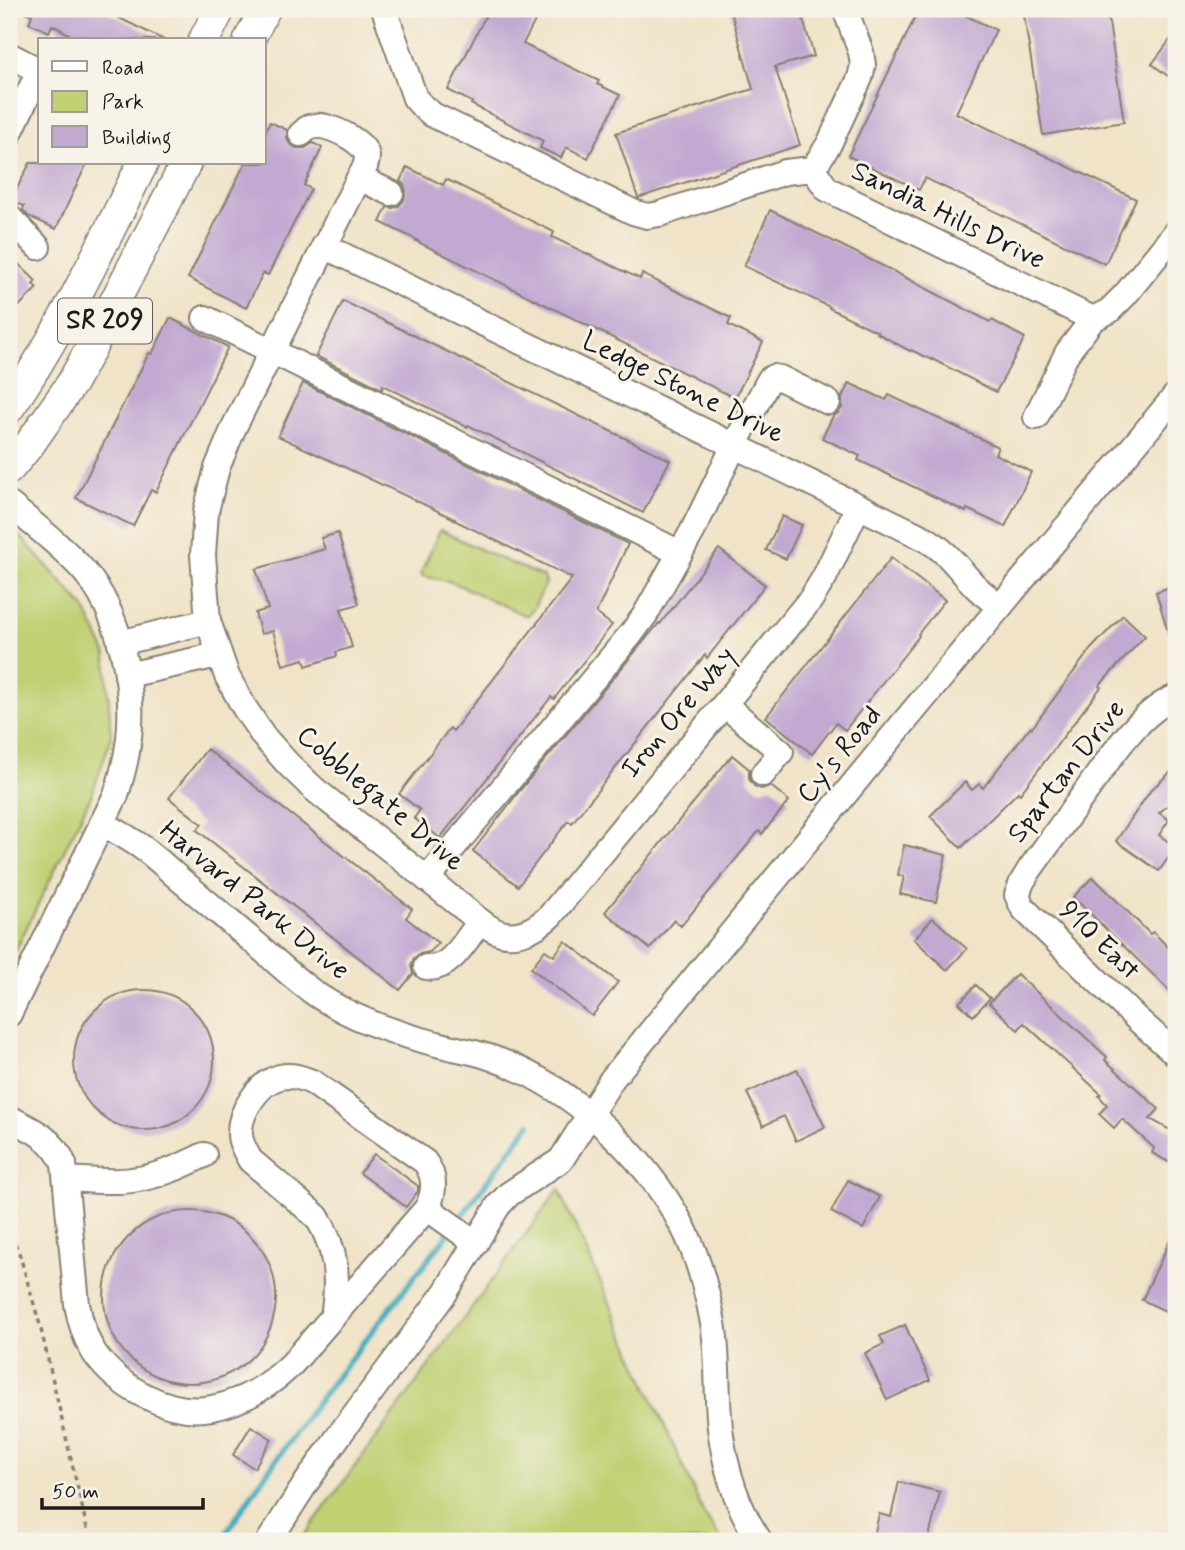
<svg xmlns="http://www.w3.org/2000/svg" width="1185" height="1550" viewBox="0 0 1185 1550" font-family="Mynerve,sans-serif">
<rect width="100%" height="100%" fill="#f7f3e8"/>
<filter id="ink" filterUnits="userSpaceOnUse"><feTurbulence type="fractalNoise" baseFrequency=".0143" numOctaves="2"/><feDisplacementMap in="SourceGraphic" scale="14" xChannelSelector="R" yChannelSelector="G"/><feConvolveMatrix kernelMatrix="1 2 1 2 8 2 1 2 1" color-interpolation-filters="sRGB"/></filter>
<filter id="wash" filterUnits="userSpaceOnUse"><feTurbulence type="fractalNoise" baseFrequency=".00686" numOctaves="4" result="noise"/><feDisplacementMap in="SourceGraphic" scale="28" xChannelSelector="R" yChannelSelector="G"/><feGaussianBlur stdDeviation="1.57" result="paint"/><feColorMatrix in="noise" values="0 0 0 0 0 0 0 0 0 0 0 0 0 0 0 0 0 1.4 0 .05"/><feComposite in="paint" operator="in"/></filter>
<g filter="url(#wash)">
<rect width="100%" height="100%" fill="#f0e3c7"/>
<g fill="#c0d073" stroke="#6e7648" stroke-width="2">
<polygon points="440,530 494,556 544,577 546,583 534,608 526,616 452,582 422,576 421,573 423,568"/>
<polygon points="20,536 84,607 106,653 111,738 92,794 9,964 9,537"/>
<polygon points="559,1189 704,1514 723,1541 300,1541"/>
</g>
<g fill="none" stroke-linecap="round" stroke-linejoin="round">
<g stroke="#41acc0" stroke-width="6">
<polyline points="457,1222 530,1124"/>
<polyline points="221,1541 263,1478 319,1400 450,1231"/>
</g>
</g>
<g id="blocks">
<g fill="#c2a9d2">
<polygon points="19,9 101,9 164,40 94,40 82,35 80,40 52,25 49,32 29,23 32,15"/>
<polygon points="489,9 541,9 523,44 599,81 597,84 620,95 588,158 566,147 561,158 540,148 543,141 471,104 472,102 448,90"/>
<polygon points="730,9 800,9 814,56 775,67 800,145 638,198 616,133 753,89"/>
<polygon points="919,9 952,9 996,30 956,113 1136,199 1105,264 925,178 919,190 848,156"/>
<polygon points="1023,9 1107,9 1124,122 1043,135"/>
<polygon points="1176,32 1176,82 1152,64"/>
<polygon points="270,122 287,130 287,138 289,143 296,148 305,148 313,143 322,148 304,185 311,189 268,275 263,273 246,308 188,278 245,163 264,163 264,135"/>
<polygon points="30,163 87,163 56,229 28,216 23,210 24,206 11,200"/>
<polygon points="407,167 443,185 446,179 554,232 552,237 640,279 642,274 731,318 728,325 763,342 735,398 416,241 417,240 380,222 387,207 393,208 399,206 404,200 406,191 404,185 400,181"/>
<polygon points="770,210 889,269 990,322 992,320 1025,338 996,392 932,359 932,360 911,350 910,351 877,333 878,332 829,308 830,307 744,266"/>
<polygon points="9,255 36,281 33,284 37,288 9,316"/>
<polygon points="343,301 670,460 643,513 468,425 467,427 383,385 382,389 316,356"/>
<polygon points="170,318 228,347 156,492 151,490 133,526 76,498 149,353 152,354"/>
<polygon points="303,383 628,544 596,613 612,625 554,699 551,697 440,838 414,818 420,810 399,794 450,728 453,731 572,578 454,520 455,519 278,436"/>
<polygon points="849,383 886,400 889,395 998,447 995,454 1031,472 1005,527 967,509 966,512 858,460 860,456 822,438 833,416 837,414 842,408 842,397"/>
<polygon points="782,516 802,525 786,559 766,550"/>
<polygon points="338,533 359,604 341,609 352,647 336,652 337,656 306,666 304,659 283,665 273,631 261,634 255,613 268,609 256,569 325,549 321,538"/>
<polygon points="719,549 765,585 707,658 705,655 572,823 568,821 518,886 473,851 521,789 659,623 660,624"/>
<polygon points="891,558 945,600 918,634 919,636 845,730 836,723 812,754 766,717"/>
<polygon points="1176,585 1176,645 1172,645 1156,592"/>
<polygon points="1123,615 1145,636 1099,686 1101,687 1020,794 1018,792 961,848 930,816 965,782 972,790 979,784 983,788 1030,727 1032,728 1090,650"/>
<polygon points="207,749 412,909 406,918 438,943 430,952 420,954 414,958 411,966 413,974 400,990 197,830 202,824 169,798"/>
<polygon points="732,755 749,769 749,779 754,786 761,789 771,786 789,801 762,834 759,831 681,926 674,920 650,949 605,912"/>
<polygon points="1176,767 1176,798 1159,813 1169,820 1159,835 1176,847 1159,871 1116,841 1151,790"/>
<polygon points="904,845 946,855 936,902 900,894 904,876 898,875"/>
<polygon points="1093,877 1150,934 1153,932 1176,955 1176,997 1073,897"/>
<polygon points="933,918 967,949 947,970 914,939"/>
<polygon points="565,941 618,982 592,1016 531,968 545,950 554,956"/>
<polygon points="1017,974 1107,1057 1105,1060 1159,1109 1150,1119 1176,1133 1176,1166 1152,1153 1154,1148 1122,1119 1114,1128 1099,1114 1107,1105 1099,1096 1101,1094 1024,1023 1018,1030 989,1003"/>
<polygon points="976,985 990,998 973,1016 959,1003"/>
<circle cx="144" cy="1060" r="70"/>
<polygon points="797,1069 825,1127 796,1141 784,1116 763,1126 747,1093"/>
<polygon points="374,1154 418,1186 418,1191 406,1207 360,1173"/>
<polygon points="848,1180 880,1197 863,1229 831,1212"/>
<circle cx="190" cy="1297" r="86"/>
<polygon points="1176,1228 1176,1316 1142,1300"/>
<polygon points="905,1325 930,1380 887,1400 865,1353 884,1344 880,1336"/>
<polygon points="251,1426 272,1439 254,1468 233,1455"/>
<polygon points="899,1482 940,1492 928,1541 873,1541 879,1514 891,1517"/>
</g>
</g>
</g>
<g filter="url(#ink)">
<use href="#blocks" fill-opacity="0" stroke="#868072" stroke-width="2"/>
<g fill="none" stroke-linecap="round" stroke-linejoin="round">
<defs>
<g id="minor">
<polyline points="384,9 415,98 423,107 433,115 633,212 647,216 660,214 785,172 813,169 827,189 1093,319"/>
<polyline points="9,55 40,71"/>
<path d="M301,134L309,127C315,126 321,125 326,127C338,130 366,143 367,157C367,164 363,172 359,178L234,427L217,468L206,511L203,555L208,621L227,676L244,707L264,737L288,764L314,789L480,921C486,925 493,931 501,933C519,938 537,928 550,916L811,599L824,578L858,507"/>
<polyline points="9,135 39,71"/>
<polyline points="813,169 829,144 860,78 863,65 861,52 845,9"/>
<polyline points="359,178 391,193"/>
<polyline points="9,217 38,247"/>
<path d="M324,246L926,539C949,553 956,566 974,585C982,593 991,600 1000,607"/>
<polyline points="205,318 680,553"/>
<polyline points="1036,417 1067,353 1093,319 1109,311 1125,295 1176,232"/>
<path d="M9,504C34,525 62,546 84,571C120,613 135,684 129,738C127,757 122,776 116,795L9,1014"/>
<polyline points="120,643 208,621"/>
<polyline points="127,675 218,655"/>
<path d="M1176,697C1139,712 1110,758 1087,790C1068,816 1049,843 1030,869L1022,882L1017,895L1023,908L1033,918L1137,1019L1176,1054"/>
<polyline points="725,705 781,752 763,774"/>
<path d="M102,823C117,832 133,840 147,851C159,860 171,872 183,882C207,902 231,923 255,943C276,961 297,982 320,997C356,1020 397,1034 437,1044C454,1049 472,1051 489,1057C569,1084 644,1153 683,1227C698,1256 707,1291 713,1323C719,1357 716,1393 720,1428C725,1468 737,1508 760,1541"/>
<polyline points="427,879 631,634 645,615 692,532 734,446 769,380 773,377 780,378 828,402"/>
<path d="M426,967C449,973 468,937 480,921"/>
<path d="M9,1118C32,1129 54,1139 64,1164L77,1304C80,1321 85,1339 95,1354C119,1388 170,1416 212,1408C243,1402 269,1386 291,1365L427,1208C435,1192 436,1177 425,1162L312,1082C302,1078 292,1074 280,1077C259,1082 239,1112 240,1134C240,1143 246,1152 250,1160L317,1217C337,1249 339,1280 333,1317"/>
<path d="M67,1179C88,1180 111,1183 132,1180C158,1177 182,1166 204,1155"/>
<polyline points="427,1208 476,1243"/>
<polyline points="269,1541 306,1483 340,1434 445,1293 498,1206 509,1194 561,1160 612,1079 900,727 1176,395"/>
</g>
<g id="major">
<polyline points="204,40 220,9"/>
<polyline points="249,40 265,9"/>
<path d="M9,408C62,331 101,246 143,163"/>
<polyline points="9,469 29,445 72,383 90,350 186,163"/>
</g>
</defs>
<use href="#minor" stroke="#868072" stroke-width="28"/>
<use href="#major" stroke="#868072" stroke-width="33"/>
<polyline stroke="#868072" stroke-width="3.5" stroke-dasharray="5 5" stroke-linecap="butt" points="9,1235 18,1249 40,1325 90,1541"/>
<use href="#minor" stroke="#fff" stroke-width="24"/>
<use href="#major" stroke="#fff" stroke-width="30"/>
</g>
</g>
<g text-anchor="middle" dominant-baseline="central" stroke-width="6" stroke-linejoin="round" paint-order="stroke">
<rect fill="#f7f3e8" stroke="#5e5c59" stroke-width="2" x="58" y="298.5" width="94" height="45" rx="5"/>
<g font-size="26" font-weight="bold" fill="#1c1c1c">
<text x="105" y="321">SR 209</text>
</g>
<g font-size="28" fill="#1c1c1c" stroke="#f7f3e8">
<text transform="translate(948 216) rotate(26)">Sandia Hills Drive</text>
<text transform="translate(683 388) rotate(26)">Ledge Stone Drive</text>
<text transform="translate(679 713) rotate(-50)">Iron Ore Way</text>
<text transform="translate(840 755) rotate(-51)">Cy's Road</text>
<text transform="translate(1067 772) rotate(-52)">Spartan Drive</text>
<text transform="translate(380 799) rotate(40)">Cobblegate Drive</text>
<text transform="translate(254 901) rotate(39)">Harvard Park Drive</text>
<text transform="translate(1099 941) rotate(44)">910 East</text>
</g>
</g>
<rect width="1185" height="1550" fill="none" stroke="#f7f3e8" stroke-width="35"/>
<rect x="38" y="38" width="228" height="126" fill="#f7f3e8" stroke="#9f9d96" stroke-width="2"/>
<rect x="52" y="61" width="35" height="10" fill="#ffffff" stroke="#9f9d96" stroke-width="2"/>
<text x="102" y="74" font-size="21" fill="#1c1c1c">Road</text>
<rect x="52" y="91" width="35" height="21" fill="#c0d073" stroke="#9f9d96" stroke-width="2"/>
<text x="102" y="108" font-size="21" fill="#1c1c1c">Park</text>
<rect x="52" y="126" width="35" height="21" fill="#c2a9d2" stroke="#9f9d96" stroke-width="2"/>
<text x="102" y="144" font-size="21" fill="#1c1c1c">Building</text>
<path d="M42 1498v10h161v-10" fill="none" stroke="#1c1c1c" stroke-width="3.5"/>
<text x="52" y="1498" font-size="21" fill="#1c1c1c" stroke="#f7f3e8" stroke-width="5" paint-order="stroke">50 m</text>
</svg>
